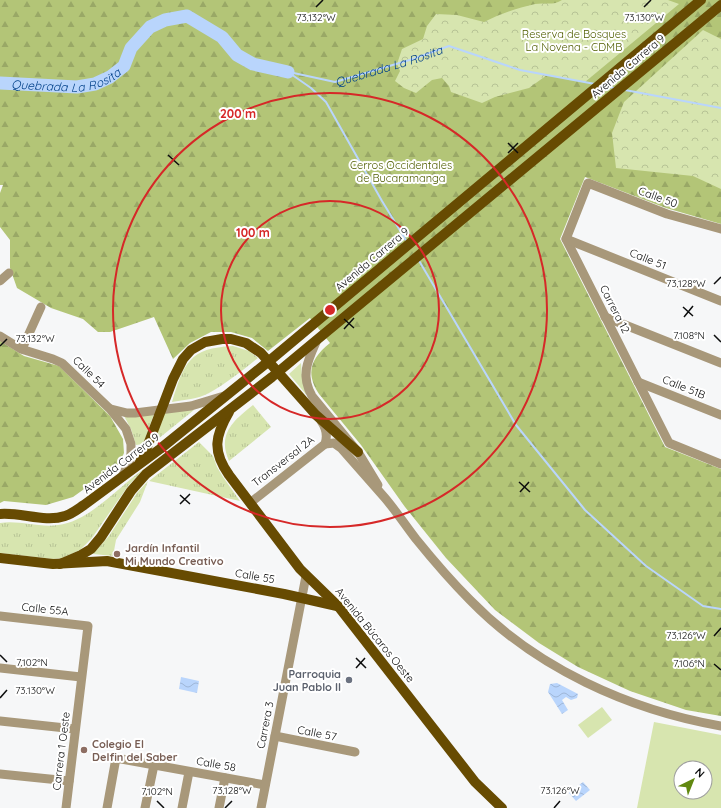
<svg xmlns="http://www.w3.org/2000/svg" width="721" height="808" viewBox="0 0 721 808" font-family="Quicksand,sans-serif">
<defs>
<pattern id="grass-tufts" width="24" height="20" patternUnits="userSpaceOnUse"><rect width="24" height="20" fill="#d7e5af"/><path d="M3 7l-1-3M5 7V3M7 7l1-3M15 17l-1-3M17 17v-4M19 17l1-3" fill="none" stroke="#b7c395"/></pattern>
<pattern id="forest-firs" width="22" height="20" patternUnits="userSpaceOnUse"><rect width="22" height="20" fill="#b3c577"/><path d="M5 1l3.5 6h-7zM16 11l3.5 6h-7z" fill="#99a866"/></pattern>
<pattern id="park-crowns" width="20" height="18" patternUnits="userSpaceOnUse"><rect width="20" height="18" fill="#d7e5af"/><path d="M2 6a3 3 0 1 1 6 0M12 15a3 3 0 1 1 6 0" fill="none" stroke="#b7c395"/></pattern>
<pattern id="water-waves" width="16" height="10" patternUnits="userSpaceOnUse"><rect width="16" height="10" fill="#b9d5fc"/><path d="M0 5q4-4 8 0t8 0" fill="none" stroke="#9eb6d7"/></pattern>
</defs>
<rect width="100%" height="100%" fill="#f6f7f8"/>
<g fill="url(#grass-tufts)">
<path d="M233,346L249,351L258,358C243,370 226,384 209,393C198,399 184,400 172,402C184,363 189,348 233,346Z"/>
<polygon points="301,363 302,376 325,417 289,374"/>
<path d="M253,405L271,427L229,461C217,434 233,421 253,405Z"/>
<polygon points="194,410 153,443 165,412"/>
<polygon points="154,414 143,444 136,445 131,429 124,416"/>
<polygon points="199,442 213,456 217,467 223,477 240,501 149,481"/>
<path d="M144,469L128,486L92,538L80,550L62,558L53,559L0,553V523C20,520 39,528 58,525C89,522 119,486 144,469Z"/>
<polygon points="148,481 140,502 116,540 113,556 93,554 109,536 137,493"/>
</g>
<g fill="url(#forest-firs)">
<path d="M0,0H721V224L666,208L585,177L560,239L665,447L721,469V716L686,710L630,691L578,667L539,643L495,610L446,558L405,507L361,445L319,394C305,373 311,358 330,343L310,318L268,351L252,338L231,332H211L190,343L173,359L154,317L110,332H98L83,319L51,308L17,288L10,268V240L0,227V193L3,185H0Z"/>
<polygon points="0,341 24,356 59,366 110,416 123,439 124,453 119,464 73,497 46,505 4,501 0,503"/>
</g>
<g fill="url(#park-crowns)">
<path d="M562,0H668L679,4L585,82L547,75L529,88L495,97L482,103L451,92L449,86L442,78L432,80L416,93L404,88L395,81L400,71L397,64L402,49L423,39L427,26L436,14L457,15L484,22C500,14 517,8 535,4C545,2 553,6 562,0Z"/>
<polygon points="703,30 721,39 721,189 693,176 616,168 612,133 624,102"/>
</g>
<g fill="#d7e5af" fill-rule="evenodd">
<polygon points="602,707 612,720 588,738 578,725"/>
<path d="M654,722L721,735V808H637ZM681,768H705V792H681Z"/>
</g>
<g fill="url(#water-waves)">
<polygon points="181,677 199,681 197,693 179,689"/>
<polygon points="557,683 578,694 577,698 571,700 566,697 562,700 568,710 562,714 548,692 550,684"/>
<polygon points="583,782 590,790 576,801 569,793"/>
</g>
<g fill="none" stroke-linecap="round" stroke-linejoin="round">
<g stroke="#b9d5fc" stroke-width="2">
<polyline points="288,72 311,88 326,102 382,201 407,242"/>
<path id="s1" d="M289,72L335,82L413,59L449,46L520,70L595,84"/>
<polyline points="605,86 614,88"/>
<polyline points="625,90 721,108"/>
<polyline points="418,259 516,425 585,510 646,566 703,606 721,609"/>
</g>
<path stroke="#b9d5fc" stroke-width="13" id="s2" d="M0,83L77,87L95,84L110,77L124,66L131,48L150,27L165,20L187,16L222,37L237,55L253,64L288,72"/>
<g stroke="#a8987a" stroke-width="9">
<polyline points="721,229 667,214 588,183 566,239 669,443 721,464"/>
<polyline points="566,239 721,301"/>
<polyline points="0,281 9,273"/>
<polyline points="605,317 721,363"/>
<polyline points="0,336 21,349 53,359 62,363 110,409 126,429 131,444 131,453 130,460 122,477"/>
<path d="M317,340C308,360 300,375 312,396L358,452L378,485"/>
<polyline points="22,349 41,307"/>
<polyline points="638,382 721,415"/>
<polyline points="111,409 127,413 135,413 191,406 224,396"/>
<path d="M325,444L334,443L341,448C356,465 370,481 385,498C396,511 406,526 416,539C433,560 451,581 470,600C536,668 629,710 721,726"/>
<path d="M250,503L325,444C328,435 326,428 321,421"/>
<polyline points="0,616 88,626 66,808"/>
<polyline points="0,668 81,677"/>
<polyline points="0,721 75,729"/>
<polyline points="275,736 355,752"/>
<polyline points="0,774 69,781"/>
<polyline points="107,808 116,758 265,785"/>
<polyline points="145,808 154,765"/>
<polyline points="182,808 189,772"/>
<polyline points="219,808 225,778"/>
<polyline points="261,808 306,576"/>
</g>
<g stroke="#674b02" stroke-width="10">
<path d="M229,412C215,436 212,451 229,475L300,569L338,606L475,782L502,808"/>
<polyline points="140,462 144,455 173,379 183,359 191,350 205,342 222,339 231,339 246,343 261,353 316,415 358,452"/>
<path d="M0,514C21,512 45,523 65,516C72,514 78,509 84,505L160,449L274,357L701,0"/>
<polyline points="0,558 53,564 107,561 284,594 337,606"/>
<polyline points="60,564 81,555 91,549 101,537 131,491 146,474 272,377 721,5"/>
</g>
</g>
<path fill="none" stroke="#0c0d0d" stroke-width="1.5" d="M316,7L323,0M644,7L651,0M508,143L518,153M508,153L518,143M168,155L179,165M169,165L178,155M714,284L721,277M683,307L693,316M684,317L693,306M344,319L354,328M344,329L354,318M714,335L721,342M0,346L7,339M519,482L530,492M520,492L529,482M180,495L190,504M180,504L190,494M714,636L721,628M0,655L7,662M356,658L366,668M714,664L721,670M356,668L365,658M0,698L7,690M157,801L164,808M225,808L232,801M554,808L560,801"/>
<g fill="none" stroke="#d62828" stroke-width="2">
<circle cx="330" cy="310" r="109"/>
<circle cx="330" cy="310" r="217"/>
</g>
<g fill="#8d6e63" stroke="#fff" stroke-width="1.5">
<circle cx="117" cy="554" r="4"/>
<circle cx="84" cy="750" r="4"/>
</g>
<circle fill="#6b7280" stroke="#fff" stroke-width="1.5" cx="349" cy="680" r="4"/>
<g text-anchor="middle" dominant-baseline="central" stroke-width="4" stroke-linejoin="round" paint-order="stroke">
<g font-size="11" fill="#505e00" stroke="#fff">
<text x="574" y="34">Reserva de Bosques<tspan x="574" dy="13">La Novena - CDMB</tspan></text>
<text x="401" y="165">Cerros Occidentales<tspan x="401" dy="13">de Bucaramanga</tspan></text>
</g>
<g font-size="11" fill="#0c0d0d" stroke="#fff">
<text transform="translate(628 66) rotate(-40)">Avenida Carrera 9</text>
<text transform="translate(658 197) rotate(20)">Calle 50</text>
<text transform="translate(372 259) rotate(-40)">Avenida Carrera 9</text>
<text transform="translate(648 259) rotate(22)">Calle 51</text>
<text transform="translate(615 309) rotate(63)">Carrera 12</text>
<text transform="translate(89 372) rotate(44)">Calle 54</text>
<text transform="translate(684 387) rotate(22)">Calle 51B</text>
<text transform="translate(283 461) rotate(-38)">Transversal 2A</text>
<text transform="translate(121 463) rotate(-37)">Avenida Carrera 9</text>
<text transform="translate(255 576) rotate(10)">Calle 55</text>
<text transform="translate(45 609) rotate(6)">Calle 55A</text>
<text transform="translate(375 635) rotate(51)">Avenida Búcaros Oeste</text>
<text transform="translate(265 725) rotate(-79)">Carrera 3</text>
<text transform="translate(317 733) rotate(11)">Calle 57</text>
<text transform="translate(61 751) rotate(-83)">Carrera 1 Oeste</text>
<text transform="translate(216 764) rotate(10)">Calle 58</text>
</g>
<g font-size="11" font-weight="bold" fill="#785e54" stroke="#fff" text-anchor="start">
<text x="125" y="548">Jardín Infantil<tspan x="125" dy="13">Mi Mundo Creativo</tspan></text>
<text x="92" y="744">Colegio El<tspan x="92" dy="13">Delfin del Saber</tspan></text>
</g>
<g font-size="11" font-weight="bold" fill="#5b616d" stroke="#fff" text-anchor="end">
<text x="341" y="674">Parroquia<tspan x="341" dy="13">Juan Pablo II</tspan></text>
</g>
<g font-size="12" font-style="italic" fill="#024189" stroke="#fff">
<text stroke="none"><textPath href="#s1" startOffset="103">Quebrada La Rosita</textPath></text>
<text stroke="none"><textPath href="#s2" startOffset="67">Quebrada La Rosita</textPath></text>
</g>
</g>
<g font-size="10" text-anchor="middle" fill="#0c0d0d" stroke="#fff" stroke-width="4" stroke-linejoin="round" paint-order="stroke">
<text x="316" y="21">73.132°W</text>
<text x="644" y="21">73.130°W</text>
<text x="686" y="287">73.128°W</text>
<text x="689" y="339">7.108°N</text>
<text x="35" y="342">73.132°W</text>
<text x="686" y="639">73.126°W</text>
<text x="32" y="666">7.102°N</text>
<text x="689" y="667">7.106°N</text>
<text x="35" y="694">73.130°W</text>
<text x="232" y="794">73.128°W</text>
<text x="560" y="794">73.126°W</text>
<text x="157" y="795">7.102°N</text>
</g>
<circle cx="330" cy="310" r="6" fill="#d62828" stroke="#fff" stroke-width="2"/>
<g font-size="12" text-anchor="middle" font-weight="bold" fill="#d62828" stroke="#fff" stroke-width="4" stroke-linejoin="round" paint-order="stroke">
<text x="238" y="118">200 m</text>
<text x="253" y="237">100 m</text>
</g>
<g transform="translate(693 780) rotate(43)"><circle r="19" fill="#ffffff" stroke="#9e9e9e"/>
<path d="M0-3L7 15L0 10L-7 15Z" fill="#618810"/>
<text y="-6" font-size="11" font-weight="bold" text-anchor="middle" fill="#0c0d0d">N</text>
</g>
</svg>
